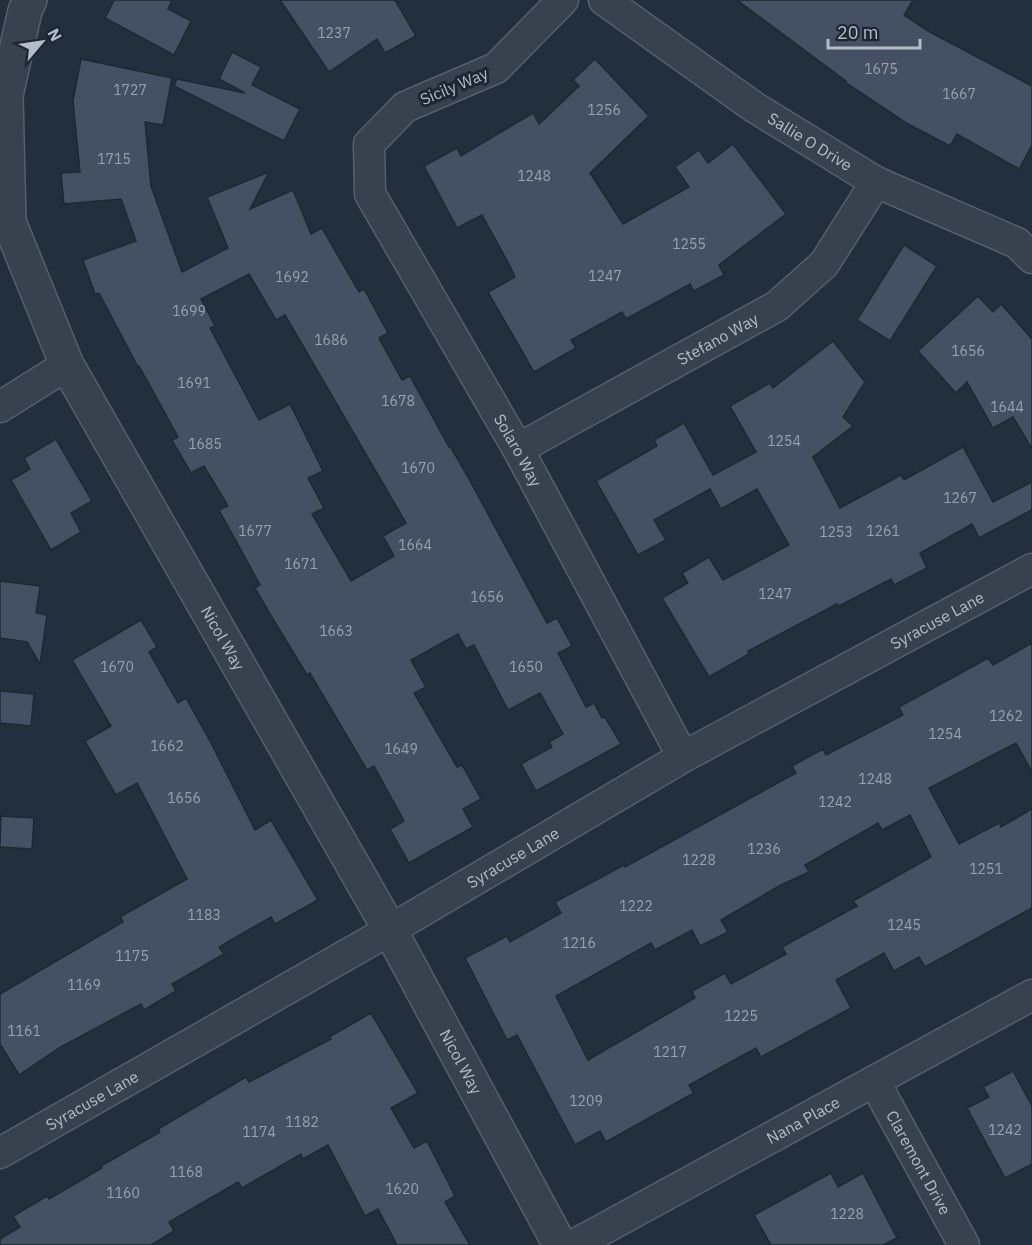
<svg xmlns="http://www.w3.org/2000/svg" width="1032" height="1245" viewBox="0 0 1032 1245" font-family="'IBM Plex Sans',sans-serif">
<rect width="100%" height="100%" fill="#242f3e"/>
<g fill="#455162" stroke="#1f2835" stroke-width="1.5" fill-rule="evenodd">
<polygon points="114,0 172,0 168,9 191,21 174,55 105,18"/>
<polygon points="280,0 395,0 416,36 385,53 377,39 329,72"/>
<polygon points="737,0 913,0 904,15 928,31 1032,86 1032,145 1019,169 957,134 950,146 908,124 845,82 846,81"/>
<polygon points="232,52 261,67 252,85 300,109 284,141 174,86 177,79 245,93 219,79"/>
<path d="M81,59L172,78L163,125L145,122L151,186L182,272L228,248L207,197L269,172L250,209L293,190L311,234L322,228L359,292L364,289L388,333L379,338L402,380L410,376L449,447L450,446L468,477L547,623L557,618L572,646L558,653L586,707L594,703L602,718L605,717L621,744L536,791L521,764L552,747L549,742L563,734L540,693L508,710L474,645L466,649L458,634L411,660L426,687L414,693L457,767L462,765L481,799L463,809L473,827L409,863L390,829L404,821L374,766L367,770L310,673L307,675L270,614L255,588L260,585L219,510L228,506L204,466L191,473L172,440L178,437L139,366L138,367L99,293L95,294L83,260L136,241L121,199L64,204L61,173L80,172L73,101ZM249,274L276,320L285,315L406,523L383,536L394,556L351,581L312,514L324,508L308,478L323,471L290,404L259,420L210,328L215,326L201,299Z"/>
<polygon points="595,59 649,116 590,173 623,224 689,187 675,167 699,150 708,163 733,144 786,214 719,265 724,275 694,291 690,284 626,319 622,312 571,340 576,348 534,372 488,292 515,277 510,266 482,215 457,228 424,166 457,148 461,156 533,113 539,124 579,86 573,80"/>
<polygon points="904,245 937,266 890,341 857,320"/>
<polygon points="978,296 993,312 1001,304 1032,339 1032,449 1013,417 993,428 967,382 956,393 918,351"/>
<polygon points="833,341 865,382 843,417 853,426 813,457 840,508 901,475 904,480 963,447 993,502 1032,482 1032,510 979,538 972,524 920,553 927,568 894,585 891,579 839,606 837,604 748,651 749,654 709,677 662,598 688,583 682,573 709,557 723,580 789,545 757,489 721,509 710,489 654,520 666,540 638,555 596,481 657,446 654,440 684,423 713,475 756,452 730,406 770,383 773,388"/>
<polygon points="56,439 92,501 71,513 81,532 51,550 11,480 30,469 24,458"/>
<polygon points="0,581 40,586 36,613 47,615 40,664 27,642 0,638"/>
<polygon points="141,620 157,647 149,652 178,703 186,698 210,741 255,830 271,820 318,900 275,924 271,917 219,947 224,954 172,984 176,991 144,1010 141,1004 59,1048 19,1075 0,1044 0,994 123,922 120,917 187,879 137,783 116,795 85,741 111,726 72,660"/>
<path d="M1032,643V772L1016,743L929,788L959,844L999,823L1001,827L1032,809V908L925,967L919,957L894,971L884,953L836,980L851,1008L761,1057L756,1048L689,1085L694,1093L606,1142L600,1131L575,1145L517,1035L507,1040L465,958L507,936L510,942L561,913L555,902L624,865L625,867L796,773L792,766L823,749L826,755L903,715L899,707L988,658L993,665ZM910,815L931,857L853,901L857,906L782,947L786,954L731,984L725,973L692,991L695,998L588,1060L556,996L651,943L655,950L692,930L700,946L728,932L721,920L779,886L809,872L805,865L878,823L882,830Z"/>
<polygon points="0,691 34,694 31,726 0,723"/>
<polygon points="1,816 34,818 32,849 0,847"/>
<polygon points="371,1013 418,1093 391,1108 414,1148 427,1141 455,1196 445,1202 470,1245 397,1245 378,1209 365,1216 328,1145 303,1159 301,1154 242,1188 238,1182 169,1222 174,1231 151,1245 0,1245 0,1239 20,1227 13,1216 47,1196 49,1199 102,1168 101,1166 160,1132 158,1129 246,1077 249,1082 331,1039 329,1037"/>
<polygon points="1013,1071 1032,1106 1032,1164 1005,1178 967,1108 989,1097 983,1087"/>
<polygon points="831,1173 838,1187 863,1173 897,1238 883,1245 771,1245 754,1215"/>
</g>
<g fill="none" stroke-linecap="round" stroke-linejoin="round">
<defs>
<g id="minor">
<path id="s1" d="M563,0L496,68L405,107L369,144L370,194L518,449L683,757"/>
<path id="s2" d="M604,0L754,107L876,182L1017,243L1032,258"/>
<polyline points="0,407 67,365"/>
<path id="s3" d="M518,449L777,306L824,264L876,182"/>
<path id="s4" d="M874,1081L964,1245"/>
<path id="s5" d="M0,1153L390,930L683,757L1032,569"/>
<path id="s6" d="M574,1245L1032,995"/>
</g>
<g id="tertiary">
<path id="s7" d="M30,0L25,11L6,95L9,222L67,365L390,930L560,1245"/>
</g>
</defs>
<use href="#minor" stroke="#565f6c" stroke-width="33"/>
<use href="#tertiary" stroke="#565f6c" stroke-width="36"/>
<use href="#minor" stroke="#38414e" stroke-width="30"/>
<use href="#tertiary" stroke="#38414e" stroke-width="33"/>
</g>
<g text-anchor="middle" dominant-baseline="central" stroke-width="6" stroke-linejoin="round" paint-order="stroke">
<g font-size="14" fill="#98a1af">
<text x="334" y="33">1237</text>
<text x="881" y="69">1675</text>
<text x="130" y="90">1727</text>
<text x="959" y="94">1667</text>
<text x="604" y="110">1256</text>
<text x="114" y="159">1715</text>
<text x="534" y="176">1248</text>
<text x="689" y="244">1255</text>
<text x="605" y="276">1247</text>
<text x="292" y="277">1692</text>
<text x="189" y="311">1699</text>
<text x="331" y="340">1686</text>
<text x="968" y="351">1656</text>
<text x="194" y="383">1691</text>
<text x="398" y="401">1678</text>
<text x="1007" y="407">1644</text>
<text x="784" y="441">1254</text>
<text x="205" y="444">1685</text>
<text x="418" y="468">1670</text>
<text x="960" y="498">1267</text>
<text x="255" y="531">1677</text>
<text x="883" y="531">1261</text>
<text x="836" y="532">1253</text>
<text x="415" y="545">1664</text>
<text x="301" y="564">1671</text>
<text x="775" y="594">1247</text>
<text x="487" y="597">1656</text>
<text x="336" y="631">1663</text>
<text x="117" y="667">1670</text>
<text x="526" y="667">1650</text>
<text x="1006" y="716">1262</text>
<text x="945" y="734">1254</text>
<text x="167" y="746">1662</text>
<text x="401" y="749">1649</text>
<text x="875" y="779">1248</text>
<text x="184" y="798">1656</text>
<text x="835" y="802">1242</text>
<text x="764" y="849">1236</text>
<text x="699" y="860">1228</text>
<text x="986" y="869">1251</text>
<text x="636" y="906">1222</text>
<text x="204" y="915">1183</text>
<text x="904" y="925">1245</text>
<text x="579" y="943">1216</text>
<text x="132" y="956">1175</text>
<text x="84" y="985">1169</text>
<text x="741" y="1016">1225</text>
<text x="24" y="1031">1161</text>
<text x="670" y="1052">1217</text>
<text x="586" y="1101">1209</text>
<text x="302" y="1122">1182</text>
<text x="1005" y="1130">1242</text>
<text x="259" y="1132">1174</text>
<text x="186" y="1172">1168</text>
<text x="402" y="1189">1620</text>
<text x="123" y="1193">1160</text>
<text x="847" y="1214">1228</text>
</g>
<g font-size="16" fill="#b4bcc9" stroke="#1d2633">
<text transform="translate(454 86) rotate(-23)">Sicily Way</text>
<text stroke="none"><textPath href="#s2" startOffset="250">Sallie O Drive</textPath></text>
<text stroke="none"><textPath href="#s3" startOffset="228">Stefano Way</textPath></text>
<text stroke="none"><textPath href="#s1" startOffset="592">Solaro Way</textPath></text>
<text stroke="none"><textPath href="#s5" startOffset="1078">Syracuse Lane</textPath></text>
<text stroke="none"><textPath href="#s7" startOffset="694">Nicol Way</textPath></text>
<text stroke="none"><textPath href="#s5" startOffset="592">Syracuse Lane</textPath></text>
<text stroke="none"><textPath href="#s7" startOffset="1180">Nicol Way</textPath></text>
<text stroke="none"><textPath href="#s5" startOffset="106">Syracuse Lane</textPath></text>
<text stroke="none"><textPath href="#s6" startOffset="261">Nana Place</textPath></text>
<text stroke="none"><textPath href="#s4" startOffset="93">Claremont Drive</textPath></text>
</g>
</g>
<g transform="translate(42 42) rotate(61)" stroke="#1d2633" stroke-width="4.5" paint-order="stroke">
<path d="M0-4.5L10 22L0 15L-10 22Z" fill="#b4bcc9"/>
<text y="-9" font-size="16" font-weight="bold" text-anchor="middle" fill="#b4bcc9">N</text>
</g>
<path d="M828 39v9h92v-9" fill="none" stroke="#b4bcc9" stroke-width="3"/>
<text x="837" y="39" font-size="18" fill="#b4bcc9" stroke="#1d2633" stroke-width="4.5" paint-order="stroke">20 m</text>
</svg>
